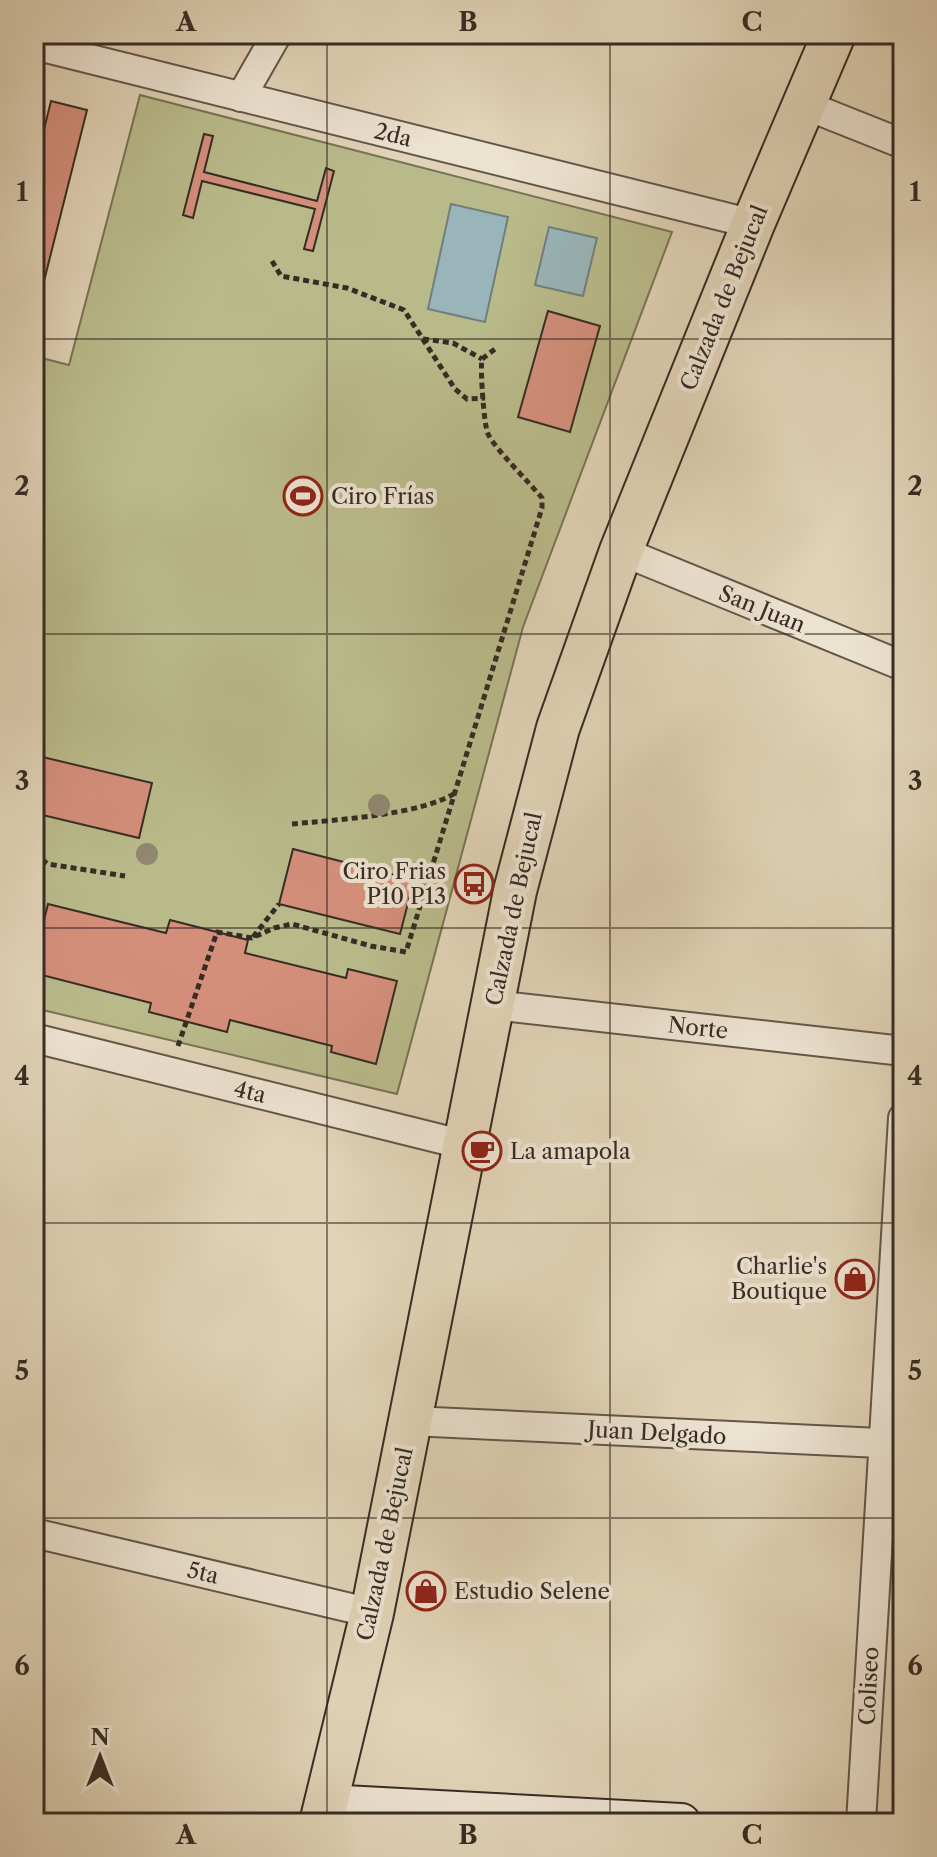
<svg xmlns="http://www.w3.org/2000/svg" width="937" height="1857" viewBox="0 0 937 1857" font-family="'Libre Caslon Text',serif">
<rect width="100%" height="100%" fill="#e1d3b7"/>
<filter id="stains"><feTurbulence type="fractalNoise" baseFrequency=".0025" numOctaves="4"/><feColorMatrix values="0 0 0 0 .2 0 0 0 0 .09 0 0 0 0 .02 0 0 0 .5 -.17"/></filter>
<radialGradient id="worn" r=".72"><stop offset=".6" stop-color="#630" stop-opacity="0"/><stop offset="1" stop-color="#630" stop-opacity=".3"/></radialGradient>
<polygon fill="#b9ba8a" stroke="#787358" stroke-width="2" points="140,95 672,232 523,627 397,1094 34,1008 34,356 69,365"/>
<g fill="#99b5b9" stroke="#727e7e" stroke-width="2">
<polygon points="451,204 508,217 485,322 428,309"/>
<polygon points="549,227 597,238 583,296 535,285"/>
</g>
<g fill="#d48f7b" stroke="#372c25" stroke-width="2">
<polygon points="51,101 87,110 40,297 34,296 34,170"/>
<polygon points="204,134 213,136 204,172 317,201 326,168 334,171 313,251 304,249 315,209 202,181 193,218 183,215"/>
<polygon points="548,311 600,326 570,432 518,417"/>
<polygon points="34,755 152,783 139,838 34,813"/>
<polygon points="293,849 414,880 400,934 279,904"/>
<polygon points="48,904 166,933 170,920 248,940 245,953 346,978 348,969 397,981 376,1064 331,1052 332,1046 230,1020 227,1032 149,1012 151,1003 34,973 34,960"/>
</g>
<g fill="none" stroke-linecap="round" stroke-linejoin="round">
<defs>
<g id="street">
<polyline points="34,45 753,224"/>
<polyline points="241,97 277,34"/>
<polyline points="805,105 903,144"/>
<polyline points="621,551 903,666"/>
<polyline points="493,1005 903,1051"/>
<polyline points="34,1038 465,1145"/>
<polyline points="411,1421 902,1444"/>
<polyline points="34,1533 372,1613"/>
<polyline points="861,1823 903,1118"/>
</g>
<polyline id="secondary" points="325,1804 681,1823"/>
<polyline id="primary" points="321,1823 372,1613 515,891 558,728 621,551 753,224 834,34"/>
</defs>
<use href="#street" stroke="#62564a" stroke-width="32"/>
<use href="#secondary" stroke="#372c25" stroke-width="42"/>
<use href="#primary" stroke="#372c25" stroke-width="46"/>
<g stroke="#372c25" stroke-width="5" stroke-dasharray="6 4" stroke-linecap="butt">
<polyline points="272,261 281,276 347,288 404,310 455,389 467,399 485,398"/>
<polyline points="423,339 453,343 482,359"/>
<path d="M292,824C334,820 421,815 455,793"/>
<polyline points="34,854 48,864 125,876"/>
<polyline points="253,937 279,904"/>
<path d="M178,1046L217,932L252,938L274,928L292,924L371,946L406,952L542,508V498C530,483 495,449 488,434C484,426 480,369 482,359L495,349"/>
</g>
<use href="#street" stroke="#ece2d0" stroke-width="28"/>
<use href="#secondary" stroke="#ece2d0" stroke-width="38"/>
<use href="#primary" stroke="#e1d3b7" stroke-width="42"/>
</g>
<g fill="#928772">
<circle cx="379" cy="805" r="11"/>
<circle cx="147" cy="854" r="11"/>
</g>
<path fill="none" stroke="#372c25" stroke-width="2" stroke-opacity="0.55" d="M327,34V1823M610,34V1823M34,339H903M34,634H903M34,928H903M34,1223H903M34,1518H903"/>
<defs>
<symbol id="stadium-ring" viewBox="-11 -11 22 22"><circle r="9.5" fill="#ece2d0" stroke="#8f2418" stroke-width="1.5"/><path d="M0-5a6.5 5 0 1 0 0 10a6.5 5 0 1 0 0-10ZM-3.5-1.8h7v3.6h-7Z" fill="#8f2418"/></symbol>
<symbol id="bus-ring" viewBox="-11 -11 22 22"><circle r="9.5" fill="#ece2d0" stroke="#8f2418" stroke-width="1.5"/><path d="M-5-6H5V4H4V6H2V4H-2V6H-4V4H-5ZM-3.5-4V0h7V-4ZM-3.5 1.2v1.5H-2V1.2ZM2 1.2v1.5H3.5V1.2Z" fill="#8f2418"/></symbol>
<symbol id="cafe-ring" viewBox="-11 -11 22 22"><circle r="9.5" fill="#ece2d0" stroke="#8f2418" stroke-width="1.5"/><path d="M-5.5-4.5H6V0H3Q3 3.5 0 3.5H-2.5Q-5.5 3.5-5.5 0ZM3-3.2v2h1.7v-2ZM-6 4.5H4V6H-6Z" fill="#8f2418"/></symbol>
<symbol id="shop-ring" viewBox="-11 -11 22 22"><circle r="9.5" fill="#ece2d0" stroke="#8f2418" stroke-width="1.5"/><path d="M-5-2.5h2.3a2.7 3.5 0 0 1 5.4 0H5L5.5 6h-11ZM-1.5-2.5h3a1.5 2.3 0 0 0-3 0Z" fill="#8f2418"/></symbol>
</defs>
<g fill-rule="evenodd">
<use href="#stadium-ring" x="281" y="474" width="44" height="44"/>
<use href="#bus-ring" x="452" y="862" width="44" height="44"/>
<use href="#cafe-ring" x="460" y="1129" width="44" height="44"/>
<use href="#shop-ring" x="833" y="1257" width="44" height="44"/>
<use href="#shop-ring" x="404" y="1569" width="44" height="44"/>
</g>
<g text-anchor="middle" dominant-baseline="central" stroke-width="8" stroke-linejoin="round" paint-order="stroke">
<g font-size="22" fill="#372c25" stroke="#ece2d0">
<text transform="translate(393 135) rotate(14)">2da</text>
<text transform="translate(724 298) rotate(-68)">Calzada de Bejucal</text>
<text transform="translate(762 609) rotate(22)">San Juan</text>
<text transform="translate(514 909) rotate(-78)">Calzada de Bejucal</text>
<text transform="translate(698 1028) rotate(6)">Norte</text>
<text transform="translate(250 1092) rotate(14)">4ta</text>
<text transform="translate(657 1433) rotate(3)">Juan Delgado</text>
<text transform="translate(385 1544) rotate(-78)">Calzada de Bejucal</text>
<text transform="translate(203 1573) rotate(13)">5ta</text>
<text transform="translate(869 1686) rotate(-87)">Coliseo</text>
</g>
<g font-size="22" fill="#372c25" stroke="#ece2d0" text-anchor="start">
<text x="331" y="496">Ciro Frías</text>
<text x="446" y="871" text-anchor="end">Ciro Frias<tspan x="446" dy="25">P10 P13</tspan></text>
<text x="510" y="1151">La amapola</text>
<text x="827" y="1266" text-anchor="end">Charlie's<tspan x="827" dy="25">Boutique</tspan></text>
<text x="454" y="1591">Estudio Selene</text>
</g>
</g>
<rect width="937" height="1857" fill="none" stroke="#e1d3b7" stroke-width="88"/>
<g transform="translate(100 1757)" stroke="#ece2d0" stroke-width="6" paint-order="stroke">
<path d="M0-6L14 30L0 20L-14 30Z" fill="#372c25"/>
<text y="-12" font-size="22" font-weight="bold" text-anchor="middle" fill="#372c25">N</text>
</g>
<rect x="44" y="44" width="849" height="1769" fill="none" stroke="#372c25" stroke-width="3"/>
<g font-size="26" text-anchor="middle" font-weight="bold" fill="#372c25">
<text x="186" y="31">A</text>
<text x="468" y="31">B</text>
<text x="752" y="31">C</text>
<text x="22" y="201">1</text>
<text x="915" y="201">1</text>
<text x="22" y="495">2</text>
<text x="915" y="495">2</text>
<text x="22" y="790">3</text>
<text x="915" y="790">3</text>
<text x="22" y="1085">4</text>
<text x="915" y="1085">4</text>
<text x="22" y="1380">5</text>
<text x="915" y="1380">5</text>
<text x="22" y="1675">6</text>
<text x="915" y="1675">6</text>
<text x="186" y="1844">A</text>
<text x="468" y="1844">B</text>
<text x="752" y="1844">C</text>
</g>
<rect width="100%" height="100%" filter="url(#stains)"/>
<rect width="100%" height="100%" fill="url(#worn)"/>
</svg>
